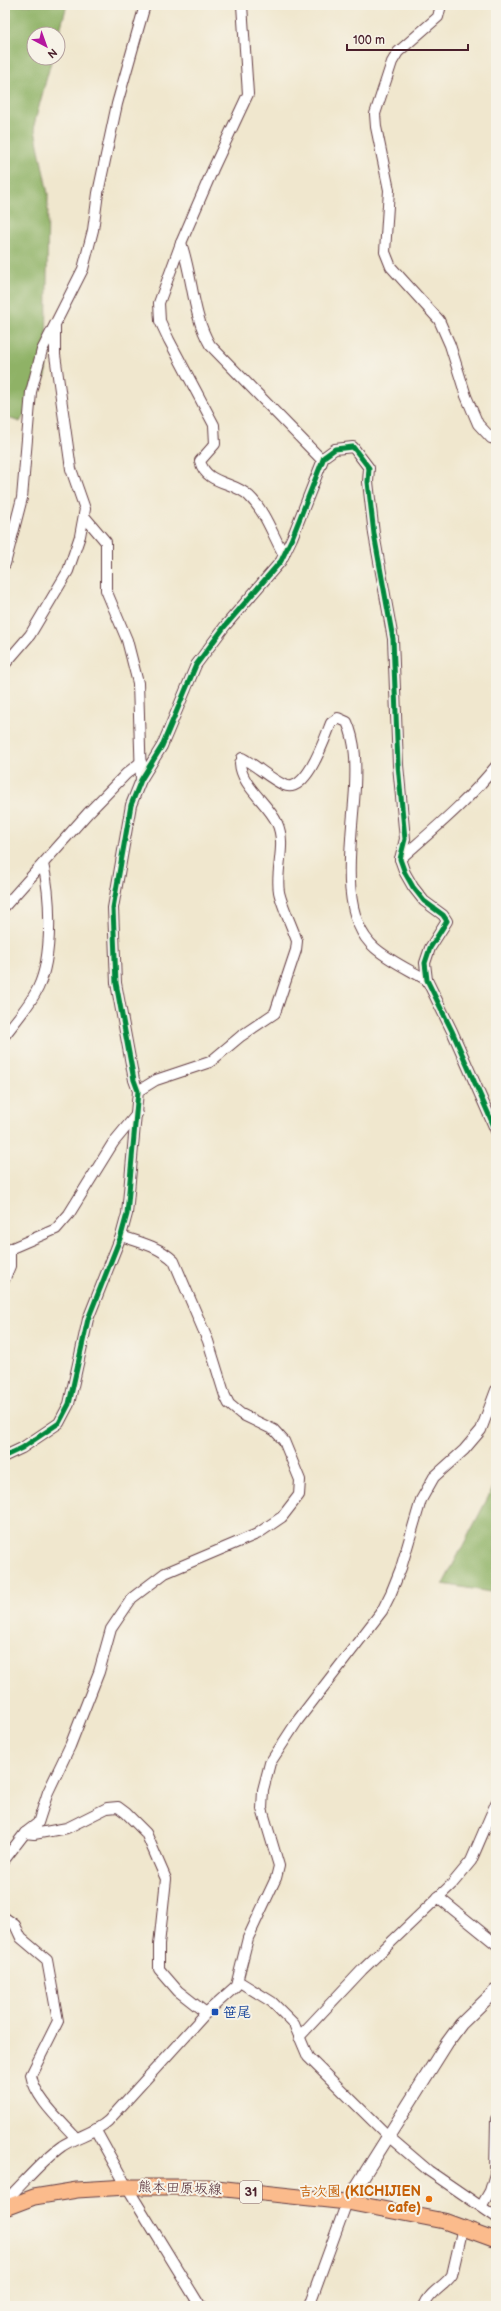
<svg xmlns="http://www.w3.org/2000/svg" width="501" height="2311" viewBox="0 0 501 2311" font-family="'Balsamiq Sans','Klee One',sans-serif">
<rect width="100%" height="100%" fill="#f7f3e8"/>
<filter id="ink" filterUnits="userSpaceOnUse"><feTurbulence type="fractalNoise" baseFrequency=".025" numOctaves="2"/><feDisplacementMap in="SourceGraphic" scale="8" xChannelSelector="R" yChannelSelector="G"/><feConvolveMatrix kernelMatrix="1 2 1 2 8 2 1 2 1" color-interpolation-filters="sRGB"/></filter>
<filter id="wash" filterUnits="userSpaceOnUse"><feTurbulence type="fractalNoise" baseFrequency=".012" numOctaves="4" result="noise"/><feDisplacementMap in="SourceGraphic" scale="16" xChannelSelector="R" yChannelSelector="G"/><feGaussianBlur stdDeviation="0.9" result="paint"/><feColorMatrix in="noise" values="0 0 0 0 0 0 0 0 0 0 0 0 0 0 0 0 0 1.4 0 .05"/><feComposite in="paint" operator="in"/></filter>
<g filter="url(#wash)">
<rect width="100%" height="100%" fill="#f0e7ce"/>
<g fill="#8fb266" stroke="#6c6848">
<polygon points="5,5 67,5 58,37 58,34 34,34 34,58 52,58 34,125 48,194 46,376 20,422 5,417"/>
<polygon points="496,1482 496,1593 443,1584"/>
</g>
</g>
<g filter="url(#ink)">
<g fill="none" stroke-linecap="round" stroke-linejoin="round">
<defs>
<g id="minor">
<path d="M242,5L248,94L213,169L181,243L159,303L160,321L169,340L214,425L215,444L200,461C206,485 234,481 249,496C265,511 273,536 284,555"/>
<polyline points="441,5 438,17 398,52 392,62 375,114 376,127 389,190 385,252 391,267 439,320 450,345 466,396 478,424 491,438 496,439"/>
<path d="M181,243C193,277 192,314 210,345L322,460"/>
<polyline points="84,516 106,542 106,590 127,640 138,683 141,780"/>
<polyline points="5,564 22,498 31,392 42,350 83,269 93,230 98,193 117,104 145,5"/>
<polyline points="5,664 30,635 68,571 80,536 85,509 71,469 55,355 55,327"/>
<path d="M400,859C434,829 468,801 496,766"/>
<polyline points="5,906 88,813 126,774 141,762"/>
<path d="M5,1035C16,1020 30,1005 38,988C53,957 51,897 43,864"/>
<path d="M138,1091L156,1080L210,1062L241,1036L275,1013L296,950L297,941C292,926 282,906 279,892C275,869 287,845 277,823C268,803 241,786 240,763L243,761L242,758C257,766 269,778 284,785C306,795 325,738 331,723L338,718L347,722C356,742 356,765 355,787C353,833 336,915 375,948C390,961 410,970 427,980"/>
<polyline points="5,1251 56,1229 69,1214 113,1143 137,1114"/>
<polyline points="5,1278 10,1266 10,1250"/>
<polyline points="5,1456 22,1448 59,1423 69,1404 88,1319 121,1236 127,1214 138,1091 134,1080 116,983 113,908 131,805 141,780 162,746 196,665 225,626 281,561 292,538 324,457 335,449 353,447 369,468 368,482 374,534 393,639 398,765 405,839 400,859 405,873 413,887 424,901 443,915 447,921 430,948 425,963 427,980 452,1031 496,1131"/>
<polyline points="25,1833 34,1834 67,1828 107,1808 118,1807 126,1813 146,1833 166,1879 159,1945 159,1969 178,1991 206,2013"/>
<path d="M5,1859L25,1833L38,1823L48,1792L70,1746L99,1672L111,1629L132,1598L165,1573L257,1534L282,1517L299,1495L300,1480L284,1441L274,1430L241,1414L229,1404L225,1396L208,1341L174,1261C160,1247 140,1242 121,1236"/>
<polyline points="438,1897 496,1944"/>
<path d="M5,1918L15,1925L21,1938L47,1960L58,2021L31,2075C35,2098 60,2120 76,2138"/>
<polyline points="238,1981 272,2002 294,2024 308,2057 388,2136 429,2171 496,2217"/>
<polyline points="299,2037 362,1970 452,1884 471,1861 496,1803"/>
<polyline points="95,2129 127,2187 200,2306"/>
<path d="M5,2201C24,2183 41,2161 62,2146C77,2136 95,2133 108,2121L206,2013L236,1986L248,1938L276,1878L279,1866L262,1809L263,1790L270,1763L298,1720L382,1611L391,1593L401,1568L421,1500L434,1477L464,1450L481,1430L496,1390"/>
<polyline points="482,2205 490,2191 495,2174 496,2119"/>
<polyline points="309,2306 347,2202"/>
<path d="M424,2306C430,2291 444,2287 452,2275L463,2227"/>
</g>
<polyline id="tertiary" points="347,2202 447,2043 461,2024 496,1990"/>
<polyline id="primary" points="5,2208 34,2197 77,2190 127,2187 207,2187 347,2202 444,2221 496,2240"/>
</defs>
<use href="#minor" stroke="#633d43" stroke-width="12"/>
<use href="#tertiary" stroke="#633d43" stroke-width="14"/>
<use href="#primary" stroke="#633d43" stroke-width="17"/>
<use href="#minor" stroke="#fff" stroke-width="10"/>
<use href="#tertiary" stroke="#fff" stroke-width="12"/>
<use href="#primary" stroke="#fbbb8c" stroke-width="15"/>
<defs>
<polyline id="cycleway" points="5,1456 22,1448 59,1423 69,1404 88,1319 121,1236 127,1214 138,1091 134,1080 116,983 113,908 131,805 141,780 162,746 196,665 225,626 281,561 292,538 324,457 335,449 353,447 369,468 368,482 374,534 393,639 398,765 405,839 400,859 405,873 413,887 424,901 443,915 447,921 430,948 425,963 427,980 452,1031 496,1131"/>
</defs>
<use href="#cycleway" stroke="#f7f3e8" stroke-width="8"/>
<use href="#cycleway" stroke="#00873e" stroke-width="5"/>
</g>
</g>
<rect fill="#1a4fb4" stroke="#f7f3e8" stroke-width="1.5" x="211" y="2008" width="8" height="8" rx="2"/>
<circle fill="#e8710a" stroke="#f7f3e8" stroke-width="1.5" cx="429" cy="2199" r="4"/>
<g text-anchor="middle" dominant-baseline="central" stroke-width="4" stroke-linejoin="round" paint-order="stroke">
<rect fill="#f7f3e8" stroke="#7e5f64" stroke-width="1" x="240" y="2181" width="22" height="22" rx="3"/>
<g font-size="13" font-weight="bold" fill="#4a1f2b">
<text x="251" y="2192">31</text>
</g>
<g font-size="14" font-weight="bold" fill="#164399" stroke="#f7f3e8" text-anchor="start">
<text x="223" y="2012">笹尾</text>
</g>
<g font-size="14" fill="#4a1f2b" stroke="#f7f3e8">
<text transform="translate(180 2188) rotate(2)">熊本田原坂線</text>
</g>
<g font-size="14" font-weight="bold" fill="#c56008" stroke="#f7f3e8" text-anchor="end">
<text x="421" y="2191">吉次園 (KICHIJIEN<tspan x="421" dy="16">cafe)</tspan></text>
</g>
</g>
<rect width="501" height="2311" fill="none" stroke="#f7f3e8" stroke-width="20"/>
<g transform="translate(46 46) rotate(139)"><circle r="19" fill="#f7f3e8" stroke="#b29e9c"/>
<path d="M0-3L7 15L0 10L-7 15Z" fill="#b5179e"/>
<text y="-6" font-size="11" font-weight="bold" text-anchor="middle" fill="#4a1f2b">N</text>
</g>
<path d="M347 44v6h121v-6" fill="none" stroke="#4a1f2b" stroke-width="2"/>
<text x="353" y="44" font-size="12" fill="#4a1f2b" stroke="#f7f3e8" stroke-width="3" paint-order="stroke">100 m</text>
</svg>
